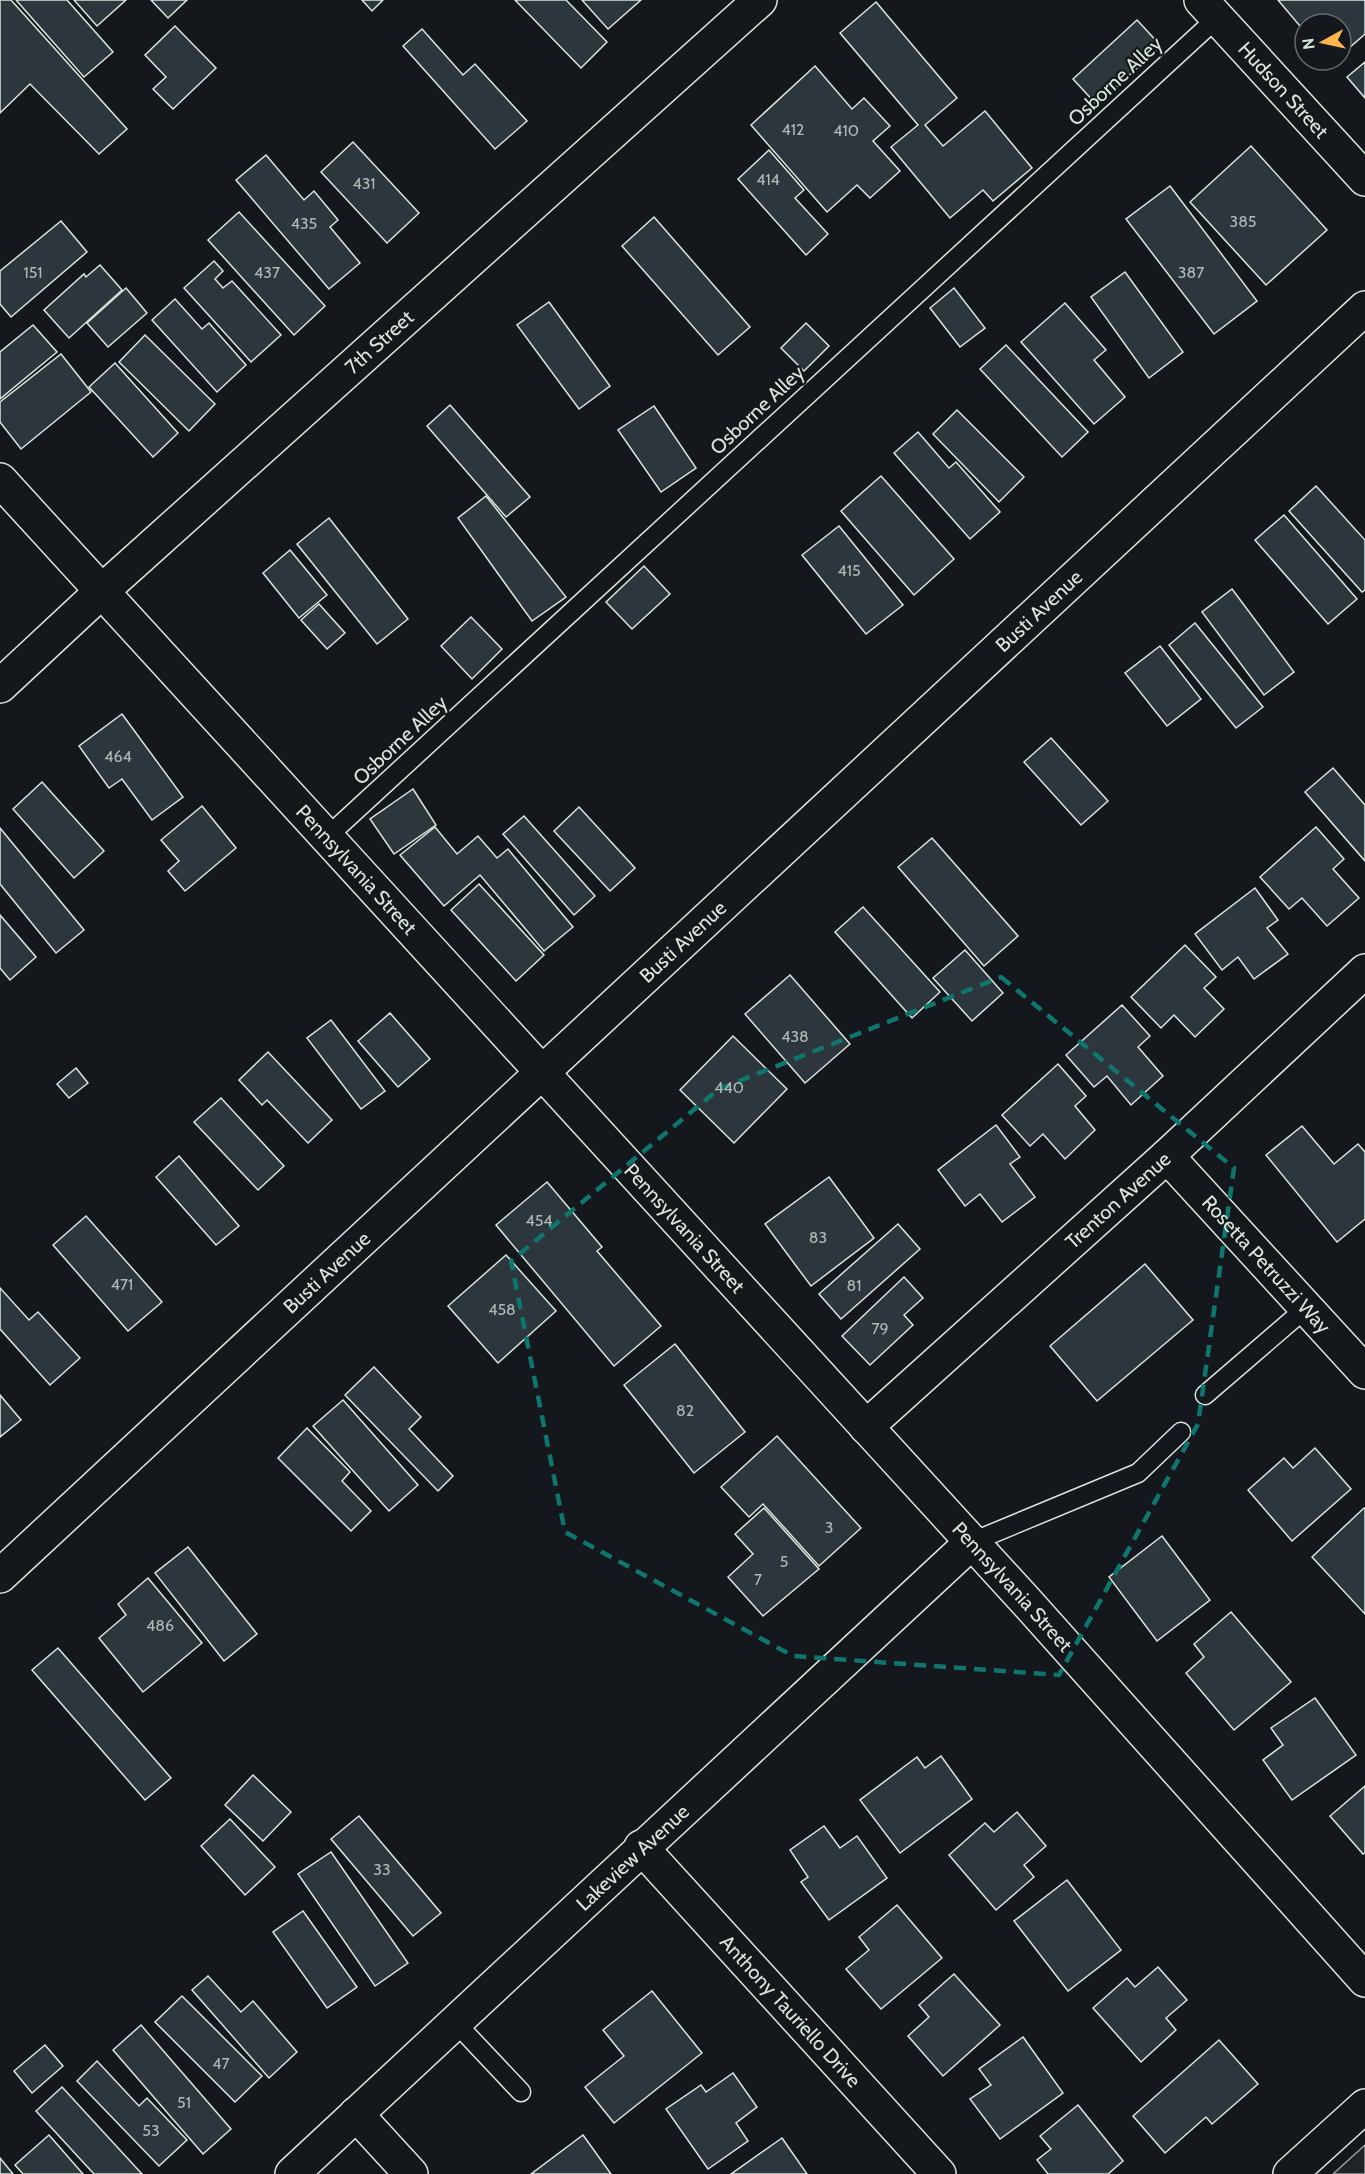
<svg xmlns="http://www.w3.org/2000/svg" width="1365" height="2174" viewBox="0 0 1365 2174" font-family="Cabin,sans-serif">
<rect width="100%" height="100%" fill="#14181c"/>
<polygon fill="#202428" stroke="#939e99" stroke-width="1.5" points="1365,2145 1365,2174 1333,2174"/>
<g fill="#2c363c" stroke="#d8e6dc" stroke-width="1.5">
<polygon points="0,0 11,0 127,129 99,154 30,84 0,113"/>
<polygon points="16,0 67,0 113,52 84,77"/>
<polygon points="74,0 126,0 97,26"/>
<polygon points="151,0 187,0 168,18"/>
<polygon points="362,0 383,0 372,11"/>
<polygon points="515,0 566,0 607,42 581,68"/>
<polygon points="582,0 641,0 608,29"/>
<polygon points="1278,0 1365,0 1365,34 1341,55 1341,24 1305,24 1305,32"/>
<polygon points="876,2 957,98 925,125 943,146 985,111 1032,168 993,201 983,190 950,218 891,147 918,125 840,33"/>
<polygon points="1137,20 1161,46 1097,105 1073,79"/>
<polygon points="175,26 216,68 173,109 153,89 166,77 145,55"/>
<polygon points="422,29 463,75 475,64 527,121 495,149 403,46"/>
<polygon points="1365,62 1365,98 1347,77"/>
<polygon points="815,66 852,109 864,98 890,126 873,141 900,171 870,198 857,185 827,212 751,125"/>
<polygon points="353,142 419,213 387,243 321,172"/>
<polygon points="1251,146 1327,230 1266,285 1190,202"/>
<polygon points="769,150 804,190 795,198 828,234 806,255 738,179"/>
<polygon points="266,155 304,200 314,191 338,220 330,227 360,263 329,289 236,180"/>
<polygon points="1170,186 1257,301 1214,334 1126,219"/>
<polygon points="239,212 325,306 294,335 208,240"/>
<polygon points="654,217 750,327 718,355 622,246"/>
<polygon points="61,221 87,252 11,317 0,304 0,271"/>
<polygon points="214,261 223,271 215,279 223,288 232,281 281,335 251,362 184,288"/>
<polygon points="100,265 122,290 69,338 44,310 84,274 86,277"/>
<polygon points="1125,272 1183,352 1149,378 1091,297"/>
<polygon points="126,288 147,313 108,347 87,323"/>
<polygon points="954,288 985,328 960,347 930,308"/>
<polygon points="175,299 202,329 209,323 246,365 217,392 152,320"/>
<polygon points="549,302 610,386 579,409 517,325"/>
<polygon points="1065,303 1106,350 1094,360 1125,397 1094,424 1021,342"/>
<polygon points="806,323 829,346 804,371 781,348"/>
<polygon points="33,325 57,352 0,399 0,352"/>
<polygon points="145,335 215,404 189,431 119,362"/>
<polygon points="1006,345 1088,432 1062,457 980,369"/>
<polygon points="61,354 91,392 21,449 0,422 0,402"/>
<polygon points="115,363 178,433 153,457 89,387"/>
<polygon points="450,405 530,497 506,517 427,426"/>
<polygon points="654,406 696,468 661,492 618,430"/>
<polygon points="957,410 1024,477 999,502 933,434"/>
<polygon points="918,432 949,468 956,462 1000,512 970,539 894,453"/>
<polygon points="881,476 954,559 914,595 841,511"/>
<polygon points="1316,486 1365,540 1365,590 1362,592 1289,511"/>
<polygon points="486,496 566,597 532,621 458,518"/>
<polygon points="1284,515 1357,599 1328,624 1255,540"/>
<polygon points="329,518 408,619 377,644 297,544"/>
<polygon points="839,526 903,605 866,634 802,555"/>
<polygon points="290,550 327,595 299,618 263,573"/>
<polygon points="644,566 670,594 632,629 606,602"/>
<polygon points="1232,589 1294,672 1264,695 1202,612"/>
<polygon points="319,604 345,633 327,649 301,620"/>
<polygon points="471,617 502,649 472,679 441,646"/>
<polygon points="1195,623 1263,707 1236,728 1169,645"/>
<polygon points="1160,646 1201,699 1167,726 1125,673"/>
<polygon points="122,714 183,797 152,820 122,779 109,788 79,746"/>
<polygon points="1051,738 1108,801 1081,825 1024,762"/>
<polygon points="1333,768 1365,805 1365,861 1305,792"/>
<polygon points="42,782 104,851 74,878 13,809"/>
<polygon points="413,789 436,825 394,854 370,819"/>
<polygon points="202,806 236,848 185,891 168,871 179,861 161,840"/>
<polygon points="579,807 635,868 610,891 554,831"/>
<polygon points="524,816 595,896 574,915 503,834"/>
<polygon points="435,827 457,854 478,836 497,858 508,849 573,927 544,951 480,875 444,906 400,855"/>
<polygon points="1316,827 1344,859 1333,869 1359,898 1327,926 1302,898 1289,909 1260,877"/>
<polygon points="0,828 84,930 56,953 0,884"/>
<polygon points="932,838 1018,936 984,966 898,867"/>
<polygon points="479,884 544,955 516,981 451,910"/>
<polygon points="1255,888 1278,920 1267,928 1288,954 1254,979 1238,957 1222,970 1195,934"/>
<polygon points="863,907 940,992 912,1018 835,932"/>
<polygon points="0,915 36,957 10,980 0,968"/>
<polygon points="1185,945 1216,977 1204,988 1224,1009 1195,1037 1174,1015 1161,1028 1131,997"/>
<polygon points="965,950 1003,993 972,1021 933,978"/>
<polygon points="790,975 850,1044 805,1083 745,1014"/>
<polygon points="1122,1005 1150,1036 1138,1047 1163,1076 1131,1105 1107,1076 1094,1087 1066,1055"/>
<polygon points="390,1013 430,1059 398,1087 358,1041"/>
<polygon points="331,1020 385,1091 361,1109 307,1038"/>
<polygon points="733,1036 787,1089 734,1143 680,1090"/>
<polygon points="268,1052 332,1120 308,1143 267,1100 262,1105 239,1080"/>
<polygon points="1058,1064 1086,1096 1075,1106 1095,1130 1065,1159 1043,1134 1030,1146 1002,1115"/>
<polygon points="76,1068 88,1083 69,1098 57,1084"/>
<polygon points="221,1098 284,1166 258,1190 194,1122"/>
<polygon points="996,1125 1020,1157 1010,1164 1035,1197 1002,1222 980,1194 965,1206 938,1170"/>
<polygon points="1302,1126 1334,1164 1358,1144 1365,1152 1365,1219 1337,1242 1266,1155"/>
<polygon points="179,1156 239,1226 216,1245 156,1177"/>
<polygon points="829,1177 874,1238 811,1286 765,1224"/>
<polygon points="547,1182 602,1247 597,1251 661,1326 614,1366 496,1225"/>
<polygon points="86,1216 162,1302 128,1331 53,1245"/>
<polygon points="898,1224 920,1249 841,1319 819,1294"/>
<polygon points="506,1255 556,1311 498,1363 448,1306"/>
<polygon points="1145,1264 1193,1320 1097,1401 1050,1346"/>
<polygon points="904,1277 923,1298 904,1315 913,1325 870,1365 842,1336"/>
<polygon points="0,1288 29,1320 38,1312 80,1358 50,1385 0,1329"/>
<polygon points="675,1344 745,1432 694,1473 624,1385"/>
<polygon points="374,1367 421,1417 409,1429 453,1476 438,1491 345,1395"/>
<polygon points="0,1395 21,1420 0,1437"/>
<polygon points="343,1400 418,1485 389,1511 313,1426"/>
<polygon points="307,1428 350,1472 342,1481 371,1511 351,1531 278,1458"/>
<polygon points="777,1436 861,1528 819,1566 763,1504 749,1517 721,1487"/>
<polygon points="1315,1448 1351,1489 1292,1541 1248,1490 1284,1458 1293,1468"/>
<polygon points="764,1508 819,1569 763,1616 728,1577 753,1554 735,1534"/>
<polygon points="1364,1508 1365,1509 1365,1614 1312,1557"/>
<polygon points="1162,1536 1210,1600 1157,1641 1109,1577"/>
<polygon points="188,1547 257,1634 224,1661 155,1573"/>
<polygon points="148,1578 202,1643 143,1692 99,1638 126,1615 118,1604"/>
<polygon points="1231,1612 1291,1682 1234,1730 1186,1673 1204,1657 1194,1644"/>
<polygon points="58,1648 171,1778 145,1800 32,1670"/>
<polygon points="1315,1698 1356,1755 1292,1800 1263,1760 1283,1745 1271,1728"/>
<polygon points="941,1756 972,1799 900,1853 860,1800 917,1757 925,1768"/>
<polygon points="253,1775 291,1812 263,1841 225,1805"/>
<polygon points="1365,1786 1365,1853 1363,1854 1330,1816"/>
<polygon points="1017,1812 1046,1846 1024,1865 1034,1877 996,1910 949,1855 985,1823 994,1832"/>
<polygon points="359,1816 441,1913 413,1936 331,1839"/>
<polygon points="230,1819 275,1867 245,1895 201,1846"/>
<polygon points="824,1826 840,1848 857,1836 887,1878 829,1920 801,1882 808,1877 790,1850"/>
<polygon points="331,1852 408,1963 375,1986 298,1874"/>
<polygon points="1067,1880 1121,1950 1068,1991 1014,1921"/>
<polygon points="897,1905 942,1958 881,2009 846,1969 869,1950 859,1937"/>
<polygon points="303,1911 357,1987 327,2008 273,1932"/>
<polygon points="1158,1967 1187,2000 1166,2018 1176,2030 1141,2062 1093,2008 1127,1978 1135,1987"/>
<polygon points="954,1974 1000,2025 943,2076 908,2036 929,2017 919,2005"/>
<polygon points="208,1976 241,2012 253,2001 297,2052 269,2078 192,1990"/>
<polygon points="652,1991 702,2053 614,2123 585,2087 624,2056 603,2030"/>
<polygon points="182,1996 262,2076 235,2102 155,2022"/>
<polygon points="141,2025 231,2129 203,2154 113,2050"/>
<polygon points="1023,2037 1063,2093 1000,2139 970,2099 991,2085 979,2069"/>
<polygon points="1219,2040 1258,2084 1212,2124 1206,2117 1165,2153 1133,2116"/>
<polygon points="45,2045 63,2066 32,2093 14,2071"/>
<polygon points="97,2061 139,2106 147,2098 187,2140 159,2166 77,2081"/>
<polygon points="733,2073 757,2107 736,2123 748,2141 708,2169 666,2109 701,2085 706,2092"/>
<polygon points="62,2087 142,2174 94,2174 36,2111"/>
<polygon points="1078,2105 1123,2161 1108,2174 1048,2174 1037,2160 1051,2149 1040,2136"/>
<polygon points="49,2135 83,2174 23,2174 15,2165"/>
<polygon points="583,2135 611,2174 531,2174"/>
<polygon points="782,2138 807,2174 731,2174"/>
<polygon points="0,2158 13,2174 0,2174"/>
</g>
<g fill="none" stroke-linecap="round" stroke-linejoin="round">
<defs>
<g id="service">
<polyline points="328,836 1217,18"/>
<polyline points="1205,1395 1306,1308"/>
<polyline points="972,1542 1138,1473 1181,1432"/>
<polyline points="455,2022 521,2092"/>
</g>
<g id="minor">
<path id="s1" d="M1201,0L1365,179"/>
<path id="s2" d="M0,480L1024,1599L1365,1980"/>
<path id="s3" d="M0,686L102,591L760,0"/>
<path id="s4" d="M1167,1156L1365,1372"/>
<path id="s5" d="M866,1427L1167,1156L1365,971"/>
<path id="s6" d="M0,1576L1365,308"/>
<path id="s7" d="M641,1847L939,2174"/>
<polyline points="356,2114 411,2174"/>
<path id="s8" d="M292,2174L972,1542"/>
<polyline points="1290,2174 1365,2106"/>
</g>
</defs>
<use href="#service" stroke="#d8e6dc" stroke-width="21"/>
<use href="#minor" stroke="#d8e6dc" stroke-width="36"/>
<use href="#service" stroke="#14181c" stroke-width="18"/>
<use href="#minor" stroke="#14181c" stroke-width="33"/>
</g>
<path fill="none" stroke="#0f766e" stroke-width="4.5" stroke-dasharray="12 8" stroke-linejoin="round" d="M1001,977L1234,1168L1198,1424L1059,1675L793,1656L565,1532L511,1261L719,1089Z"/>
<g text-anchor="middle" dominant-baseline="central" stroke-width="4.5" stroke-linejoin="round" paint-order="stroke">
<g font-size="16" fill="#adbab4">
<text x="793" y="129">412</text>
<text x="846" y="130">410</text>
<text x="768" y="179">414</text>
<text x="364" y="183">431</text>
<text x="1243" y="221">385</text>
<text x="304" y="223">435</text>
<text x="33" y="272">151</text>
<text x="267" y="272">437</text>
<text x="1191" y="272">387</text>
<text x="849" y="570">415</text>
<text x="118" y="756">464</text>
<text x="795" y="1036">438</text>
<text x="729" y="1087">440</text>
<text x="539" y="1220">454</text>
<text x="818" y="1237">83</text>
<text x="122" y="1284">471</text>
<text x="854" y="1285">81</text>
<text x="502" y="1309">458</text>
<text x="880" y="1328">79</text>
<text x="685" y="1410">82</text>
<text x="829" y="1527">3</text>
<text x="784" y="1561">5</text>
<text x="758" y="1579">7</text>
<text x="160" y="1625">486</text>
<text x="382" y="1869">33</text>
<text x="221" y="2063">47</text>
<text x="184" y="2102">51</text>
<text x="151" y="2130">53</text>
</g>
<g font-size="20" fill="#d8e6dc" stroke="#14181c">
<text transform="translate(1115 81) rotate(-43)">Osborne Alley</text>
<text stroke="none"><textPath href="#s1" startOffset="122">Hudson Street</textPath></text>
<text stroke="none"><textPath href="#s3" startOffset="512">7th Street</textPath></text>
<text transform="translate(757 410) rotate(-43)">Osborne Alley</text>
<text stroke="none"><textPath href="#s6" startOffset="1418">Busti Avenue</textPath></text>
<text transform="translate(400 740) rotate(-43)">Osborne Alley</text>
<text stroke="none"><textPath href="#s2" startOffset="528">Pennsylvania Street</textPath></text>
<text stroke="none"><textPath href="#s6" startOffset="932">Busti Avenue</textPath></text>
<text stroke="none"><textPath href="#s5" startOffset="339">Trenton Avenue</textPath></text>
<text stroke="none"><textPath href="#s2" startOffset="1014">Pennsylvania Street</textPath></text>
<text stroke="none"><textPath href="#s4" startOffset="147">Rosetta Petruzzi Way</textPath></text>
<text stroke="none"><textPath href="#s6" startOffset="446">Busti Avenue</textPath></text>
<text stroke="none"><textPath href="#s2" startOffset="1500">Pennsylvania Street</textPath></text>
<text stroke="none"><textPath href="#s8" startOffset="465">Lakeview Avenue</textPath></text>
<text stroke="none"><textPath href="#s7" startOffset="222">Anthony Tauriello Drive</textPath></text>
</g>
</g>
<g transform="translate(1323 42) rotate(262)"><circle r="28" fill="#14181c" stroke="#626a69" stroke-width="1.5"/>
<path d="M0-4.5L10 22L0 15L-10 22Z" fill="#ffb74d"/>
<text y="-9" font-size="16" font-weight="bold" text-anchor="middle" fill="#d8e6dc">N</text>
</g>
</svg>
